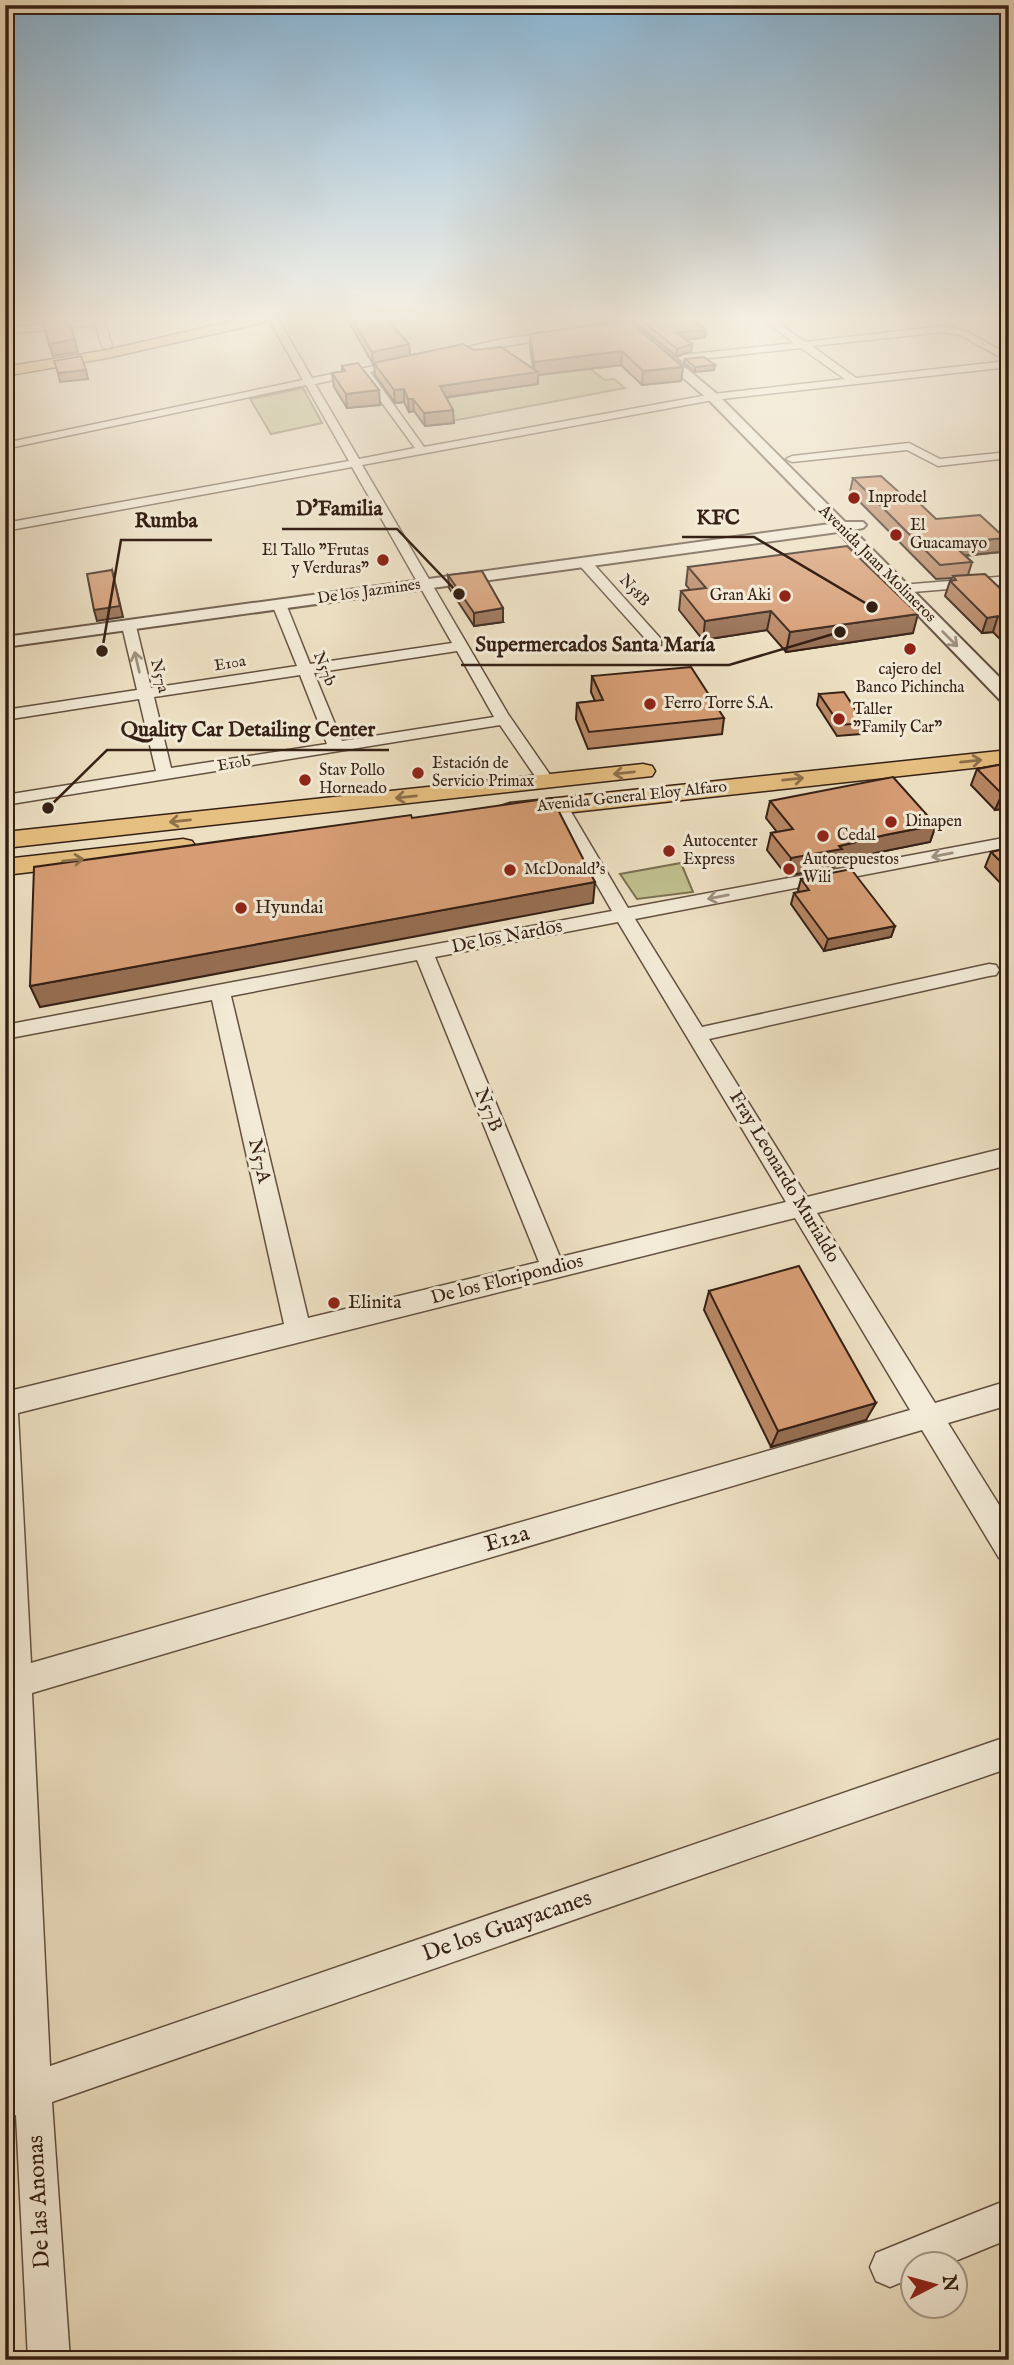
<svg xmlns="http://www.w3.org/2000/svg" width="1014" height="2365" viewBox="0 0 1014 2365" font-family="'IM FELL English',serif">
<rect width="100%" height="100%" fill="#ede0c2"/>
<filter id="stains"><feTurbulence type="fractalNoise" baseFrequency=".00286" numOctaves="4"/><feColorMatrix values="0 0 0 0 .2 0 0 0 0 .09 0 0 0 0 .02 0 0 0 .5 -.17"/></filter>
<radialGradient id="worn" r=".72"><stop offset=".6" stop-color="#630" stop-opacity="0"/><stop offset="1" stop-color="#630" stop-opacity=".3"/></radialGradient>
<g fill="#c0c08e" stroke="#7a7052" stroke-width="2">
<polygon points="590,369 605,380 614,379 625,388 452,421 439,399 491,391 482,380"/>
<polygon points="303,388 322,423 271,434 250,399"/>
<polygon points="681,863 693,892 637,899 620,874"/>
</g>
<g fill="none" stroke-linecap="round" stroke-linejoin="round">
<defs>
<g id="minor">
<polygon points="104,319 112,346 107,349 102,346 96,325 5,334 5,328"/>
<path d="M269,319H278L312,378L406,360V364L370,372L424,447L713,394L845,379L801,348L683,361L678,358L683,355L794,343L763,319H773L805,342L943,326L966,331L1009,355V367L713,400L362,465L508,714L555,782L553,785H541L500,725L5,805V795L156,771L139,699L5,720V710L137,690L122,626L124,623L129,622L136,626L151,688L297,666L272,604L279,600L286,604L310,664L452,643L352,467L5,531V523L349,461L306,385L5,449V443L303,380ZM943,332L960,335L1007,361L856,378L812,346ZM361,374L415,448L359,459L315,384ZM457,651L494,717L342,741L314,673ZM300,675L327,744L171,768L154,697Z"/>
<polygon points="561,331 566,334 564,336 443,357 438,354 502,339"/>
<polygon points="909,443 940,459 1009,452 1009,458 938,466 907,450 792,462 786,459 792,456"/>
<polygon points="585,559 590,560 661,639 661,645 651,645 580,566 579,563"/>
<polygon points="1009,576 1009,584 901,593 894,589 901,585"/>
<path d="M559,800L567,805L628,908L1009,837V847L635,919L702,1027L989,964L996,965L999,970L996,975L989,976L709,1039L807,1197L1009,1147V1165L817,1213L935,1403L1009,1381V1405L948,1423L1009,1521V1562L999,1558L922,1430L32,1693L50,2066L1009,1736V1768L52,2102L70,2360H28L16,2115L5,2119V2081L14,2078L5,1817V1392L284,1324L212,1000L5,1039V1025L612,911L551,805ZM618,922L786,1202L560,1257L435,957ZM417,960L539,1262L308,1318L231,996ZM795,1218L910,1410L31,1663L18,1413Z"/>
<polygon points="1009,2199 1009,2239 948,2264 912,2264 912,2278 890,2287 876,2281 870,2267 876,2253"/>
</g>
<polygon id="tertiary" points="615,319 627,319 717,394 845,522 863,522 866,525 863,528 853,530 1009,687 1009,703 1002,702 838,532 5,647 5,637 830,524 709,400"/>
<g id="primary">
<polygon points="242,319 269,319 262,323 107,358 5,376 5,367 107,350"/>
<polygon points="1009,750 1009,764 510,819 501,816 497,811 501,806 510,803"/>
<polygon points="643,764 652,766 655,771 652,776 5,848 5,832"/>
<polygon points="183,839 192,841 196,847 192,853 5,875 5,859"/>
</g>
</defs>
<use href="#minor" stroke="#635040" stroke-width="3"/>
<use href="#tertiary" stroke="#635040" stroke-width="4"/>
<use href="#primary" stroke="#352015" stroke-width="3"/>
<use href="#minor" fill="#f3ebd7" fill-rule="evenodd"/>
<use href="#tertiary" fill="#f3ebd7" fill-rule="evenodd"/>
<use href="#primary" fill="#e6c081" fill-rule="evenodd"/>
</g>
<g fill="#b88765" stroke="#352015" stroke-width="2">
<polygon points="347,319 387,319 409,344 410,355 474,350 533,368 530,347 530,334 574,328 565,319 616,319 616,322 683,367 681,381 642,385 621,365 538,375 538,384 446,397 454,423 425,426 414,411 409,412 404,402 395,403 375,375 374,363 373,364"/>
<polygon points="631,319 696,319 697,323 706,330 705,337 685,340 692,344 691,352 676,356"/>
<polygon points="685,359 714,370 695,372 684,363"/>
<polygon points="342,366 380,405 347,408 334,387 332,373 342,372"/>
<polygon points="853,478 901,494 936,519 1005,538 1000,552 965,556 972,562 968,575 1009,597 1009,648 993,632 982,633 945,596 950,581 951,580 952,578 936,579 850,492"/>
<polygon points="688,567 913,633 786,652 767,630 703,640 679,610 681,591 690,590 686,585"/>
<polygon points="448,575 503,622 474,626 449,588"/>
<polygon points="592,676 724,718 722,734 588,749 576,719 577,703 595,701 591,692"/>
<polygon points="819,694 864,723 861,734 837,736 817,705"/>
<polygon points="1009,763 1009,808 995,810 971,785 977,769"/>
<polygon points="770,801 936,825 930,842 880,852 838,862 837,866 787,876 767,850 771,833 777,832 766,818"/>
<polygon points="1009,848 1009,892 985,867 991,852"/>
<polygon points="801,879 895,926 891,937 824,951 791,904 794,893 799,892 798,890"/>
<polygon points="709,1291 866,1420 771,1447 704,1310"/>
</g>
<g fill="#966e52" stroke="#352015" stroke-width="2">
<polygon points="586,319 616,319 616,323 574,328 575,321"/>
<polygon points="706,330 705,337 676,341 677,333"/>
<polygon points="75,339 78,352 53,356 49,344"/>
<polygon points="409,344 410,356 373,364 372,352"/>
<polygon points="692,344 691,352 676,356 677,349"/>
<polygon points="622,351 621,365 538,375 538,384 440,398 440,386 534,372 534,362"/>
<polygon points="715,365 714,370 695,372 695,367"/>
<polygon points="683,367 681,381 642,385 643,371"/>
<polygon points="86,370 88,379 60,382 58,373"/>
<polygon points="404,389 404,402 395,403 394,390"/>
<polygon points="379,390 380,405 347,408 346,394"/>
<polygon points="408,399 413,399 414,411 409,412"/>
<polygon points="453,410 454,423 425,426 424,413"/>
<polygon points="1005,538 1000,552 947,557 951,543"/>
<polygon points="112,570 123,617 97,621 94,610"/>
<polygon points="503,608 503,622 474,626 474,613"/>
<polygon points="771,611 767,630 703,640 705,621"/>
<polygon points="918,614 913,633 786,652 790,632"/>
<polygon points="998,616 993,632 982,633 987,618"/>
<polygon points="1009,792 1009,808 995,810 1002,794"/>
<polygon points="936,825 930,842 880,852 838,862 837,866 787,876 791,858 885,835"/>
<polygon points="595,882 593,903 40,1007 30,986"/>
<polygon points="895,926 891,937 824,951 828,939"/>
<polygon points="876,1403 866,1420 771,1447 778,1431"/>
</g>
<g fill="#d69d75" stroke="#352015" stroke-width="2">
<polygon points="52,319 68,319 75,339 49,344 42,320"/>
<polygon points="352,319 387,319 409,344 372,352"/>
<polygon points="640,319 696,319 697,320 693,321 706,330 677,333 692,344 677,349"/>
<polygon points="628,320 683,367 643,371 622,351 534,362 530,334"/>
<polygon points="463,344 474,350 501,347 538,372 440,386 453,410 424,413 413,399 408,399 404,389 394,390 374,363"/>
<polygon points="81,356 86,370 58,373 54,361"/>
<polygon points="704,357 715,365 695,367 685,359"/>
<polygon points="358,363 379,390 346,394 332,373 345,371 342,366"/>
<polygon points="881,476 901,494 909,493 936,519 980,515 1005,538 951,543 972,562 940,565 853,478"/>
<polygon points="847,546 918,614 790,632 771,611 705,621 681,591 706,588 688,567"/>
<polygon points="112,570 120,606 94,610 87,574"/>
<polygon points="482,571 503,608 474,613 448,575"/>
<polygon points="985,574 1009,597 1009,627 998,616 987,618 950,581 956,580 953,576"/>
<polygon points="691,667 724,718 589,732 577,703 603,700 592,676"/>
<polygon points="844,692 864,723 840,725 819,694"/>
<polygon points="1009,763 1009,792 1002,794 977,769"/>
<polygon points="893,777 936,825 885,835 839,846 842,849 791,858 771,833 793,829 770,801"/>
<polygon points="552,798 595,882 30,986 34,867 411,815 412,818"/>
<polygon points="1009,848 1009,870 991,852"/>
<polygon points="851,869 895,926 828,939 794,893 809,890 801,879"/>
<polygon points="799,1266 876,1403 778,1431 709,1291"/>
</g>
<defs><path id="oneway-shaft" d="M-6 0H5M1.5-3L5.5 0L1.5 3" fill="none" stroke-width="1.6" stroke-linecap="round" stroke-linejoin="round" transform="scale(1.75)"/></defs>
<g stroke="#9e9080">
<use href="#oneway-shaft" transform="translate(950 639) rotate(45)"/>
<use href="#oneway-shaft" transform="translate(137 662) rotate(-103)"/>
<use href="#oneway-shaft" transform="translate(942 855) rotate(169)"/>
<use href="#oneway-shaft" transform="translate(718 897) rotate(169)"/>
</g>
<g stroke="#8e704b">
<use href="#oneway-shaft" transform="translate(971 761) rotate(-6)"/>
<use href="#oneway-shaft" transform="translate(624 773) rotate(174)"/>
<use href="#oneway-shaft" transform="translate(793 779) rotate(-6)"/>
<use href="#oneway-shaft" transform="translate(406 797) rotate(174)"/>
<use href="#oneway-shaft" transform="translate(180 821) rotate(174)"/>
<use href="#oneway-shaft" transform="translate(73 860) rotate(-6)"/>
</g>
<linearGradient id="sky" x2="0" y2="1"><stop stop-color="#8ab7d7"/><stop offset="0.49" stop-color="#f7f1e4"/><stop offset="1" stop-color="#f7f1e4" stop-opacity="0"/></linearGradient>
<rect width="1014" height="650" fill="url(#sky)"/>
<g fill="#8f2418" stroke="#f3ebd7" stroke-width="2.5">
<circle cx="854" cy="498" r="7"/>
<circle cx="896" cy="535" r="7"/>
<circle cx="383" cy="560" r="7"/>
<circle cx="785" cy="596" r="7"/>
<circle cx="910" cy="649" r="7"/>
<circle cx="650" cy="704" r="7"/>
<circle cx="839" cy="719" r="7"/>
<circle cx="418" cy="773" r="7"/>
<circle cx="305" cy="780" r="7"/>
<circle cx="891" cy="822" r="7"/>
<circle cx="823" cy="836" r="7"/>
<circle cx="669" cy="851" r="7"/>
<circle cx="789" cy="869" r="7"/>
<circle cx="510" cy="870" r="7"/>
<circle cx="241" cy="908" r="7"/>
<circle cx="334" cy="1303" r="7"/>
</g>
<g text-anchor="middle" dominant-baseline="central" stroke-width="6" stroke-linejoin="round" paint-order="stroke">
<g font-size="16" fill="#352015" stroke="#f3ebd7" text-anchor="start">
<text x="868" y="498">Inprodel</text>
<text x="910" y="526">El<tspan x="910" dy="18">Guacamayo</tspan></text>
<text x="369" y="551" text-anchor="end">El Tallo "Frutas<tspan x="369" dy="18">y Verduras"</tspan></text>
<text x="771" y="596" text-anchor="end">Gran Aki</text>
<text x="910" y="670" text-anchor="middle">cajero del<tspan x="910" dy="18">Banco Pichincha</tspan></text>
<text x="664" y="704">Ferro Torre S.A.</text>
<text x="853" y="710">Taller<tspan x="853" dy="18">"Family Car"</tspan></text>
<text x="432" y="764">Estación de<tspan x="432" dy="18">Servicio Primax</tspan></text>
<text x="319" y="771">Stav Pollo<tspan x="319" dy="18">Horneado</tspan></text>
<text x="905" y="822">Dinapen</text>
<text x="837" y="836">Cedal</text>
<text x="683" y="842">Autocenter<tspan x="683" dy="18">Express</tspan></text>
<text x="803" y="860">Autorepuestos<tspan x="803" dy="18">Wili</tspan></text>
<text x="524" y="870">McDonald's</text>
</g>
<g font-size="16" fill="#352015" stroke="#f3ebd7">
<text transform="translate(877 564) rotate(45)">Avenida Juan Molineros</text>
<text transform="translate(634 591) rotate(48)">N58B</text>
<text transform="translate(369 592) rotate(-8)">De los Jazmines</text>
<text transform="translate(230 664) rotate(-9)">E10a</text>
<text transform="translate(324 669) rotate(68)">N57b</text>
<text transform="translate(159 676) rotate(76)">N57a</text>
<text transform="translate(234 764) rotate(-10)">E10b</text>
<text transform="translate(632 797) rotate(-6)">Avenida General Eloy Alfaro</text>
</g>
<g font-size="19" fill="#352015" stroke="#f3ebd7" text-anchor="start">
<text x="255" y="908">Hyundai</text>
<text x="348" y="1303">Elinita</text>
</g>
<g font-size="19" fill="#352015" stroke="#f3ebd7">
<text transform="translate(507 937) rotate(-11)">De los Nardos</text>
<text transform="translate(488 1110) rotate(68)">N57B</text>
<text transform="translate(259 1161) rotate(77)">N57A</text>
<text transform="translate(784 1177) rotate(59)">Fray Leonardo Murialdo</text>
<text transform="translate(507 1280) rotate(-14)">De los Floripondios</text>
</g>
<g font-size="23" fill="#352015" stroke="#f3ebd7">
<text transform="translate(507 1539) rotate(-16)">E12a</text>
<text transform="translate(507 1926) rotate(-19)">De los Guayacanes</text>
<text transform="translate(39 2202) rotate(-93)">De las Anonas</text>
</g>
</g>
<path fill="none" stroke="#352015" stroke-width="2.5" d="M459 594L397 529H282M872 607L754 537H682M102 651L121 540H212M840 632L729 665H461M48 808L107 750H389"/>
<g fill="#352015" stroke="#f3ebd7" stroke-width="2.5">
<circle cx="459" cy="594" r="7"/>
<circle cx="872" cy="607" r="7"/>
<circle cx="102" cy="651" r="7"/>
<circle cx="840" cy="632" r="7"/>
<circle cx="48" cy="808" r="7"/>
</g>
<g font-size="21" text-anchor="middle" font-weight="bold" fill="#352015" stroke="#f3ebd7" stroke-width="6" stroke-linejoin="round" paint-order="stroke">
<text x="339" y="515">D'Familia</text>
<text x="718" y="524">KFC</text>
<text x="166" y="527">Rumba</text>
<text x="595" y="651">Supermercados Santa María</text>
<text x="248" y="736">Quality Car Detailing Center</text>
</g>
<rect width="1014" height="2365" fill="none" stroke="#ede0c2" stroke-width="28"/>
<rect x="7" y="7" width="1000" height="2351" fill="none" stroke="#352015" stroke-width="3.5"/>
<rect x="14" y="14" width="986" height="2337" fill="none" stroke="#352015" stroke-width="2"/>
<g transform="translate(934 2285) rotate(84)"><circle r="33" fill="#f3ebd7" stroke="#a79a89" stroke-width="2"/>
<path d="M0-5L12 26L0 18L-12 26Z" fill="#8f2418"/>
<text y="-10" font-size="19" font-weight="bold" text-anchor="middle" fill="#352015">N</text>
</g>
<rect width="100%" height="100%" filter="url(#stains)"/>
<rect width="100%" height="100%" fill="url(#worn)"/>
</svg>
